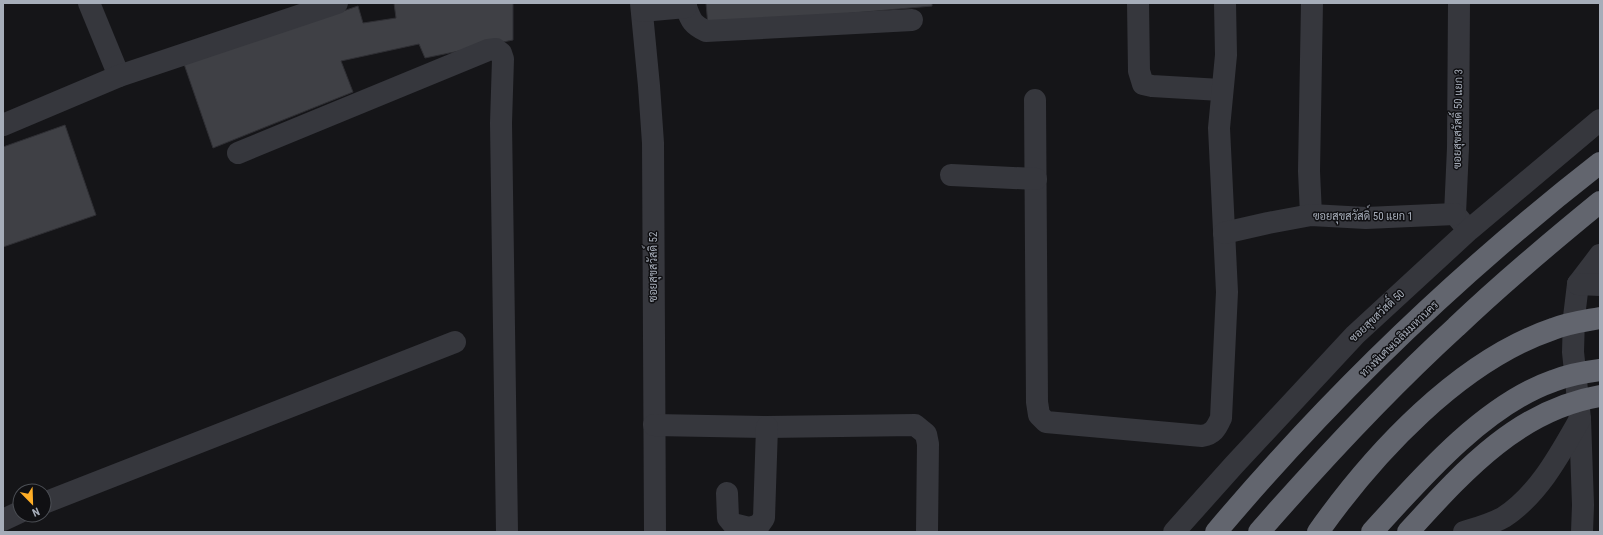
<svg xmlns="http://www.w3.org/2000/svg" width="1603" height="535" viewBox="0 0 1603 535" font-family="'Roboto Condensed',Sarabun,sans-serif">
<rect width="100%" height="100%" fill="#151518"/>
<g fill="#3f4045" stroke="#2f2f34">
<polygon points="394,3 513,3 513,40 425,58 419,44 341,61 353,92 213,148 184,64 358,6 363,23 396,18"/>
<polygon points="706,3 932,3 932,6 708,26"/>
<polygon points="65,125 96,215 3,247 3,147"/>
</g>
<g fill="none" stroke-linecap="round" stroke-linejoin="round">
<g stroke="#36373d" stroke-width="22">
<polyline points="89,3 119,76"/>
<polyline points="641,3 649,86 653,143 655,532"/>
<polyline points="1138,3 1139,71 1143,84 1152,86 1221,90"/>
<polyline points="1459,3 1458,148 1455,214 1464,225"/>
<path d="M686,7C691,21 693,25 706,31L912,20"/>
<polyline points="642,11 686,7 686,3"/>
<path d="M1035,100L1037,402L1039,415L1046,422L1202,436C1213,434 1216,429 1221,418L1227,292L1219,128L1226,55L1225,3"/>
<polyline points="3,125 119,76 337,3"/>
<polyline points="238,153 488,50 496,49 501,53 503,59 501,123 507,532"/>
<polyline points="951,175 1036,179"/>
<polyline points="1311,215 1309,171 1312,3"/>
<polyline points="1224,233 1268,223 1311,215 1366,218 1455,214"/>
<polyline points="1578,284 1574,317 1573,352 1580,419 1583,505 1582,532"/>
<polyline points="1578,284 1600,255"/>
<polyline points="1578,284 1600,285"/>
<polyline points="654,425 767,427 915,425 926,434 928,444 927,532"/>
<polyline points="727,493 728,518 733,524 749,528 759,525 764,518 767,427"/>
<polyline points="44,503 455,342"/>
<polyline points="3,520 20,512"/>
<polyline points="1174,532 1234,465 1355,335 1469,230 1600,120"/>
<path d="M1464,532C1477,528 1492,524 1504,517C1539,494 1560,454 1580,419"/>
</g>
<g stroke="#62656e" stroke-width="22">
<path d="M1216,532C1330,397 1460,272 1600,163"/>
<path d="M1259,532C1321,461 1386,391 1456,327C1502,283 1551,242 1600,202"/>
</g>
<g stroke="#62656e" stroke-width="22">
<path d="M1318,532C1374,453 1459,361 1553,329C1568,323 1584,321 1600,318"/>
<path d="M1372,532C1420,479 1484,405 1553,381C1568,375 1584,372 1600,370"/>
<path d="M1408,532C1462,473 1517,410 1600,396"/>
</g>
</g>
<g text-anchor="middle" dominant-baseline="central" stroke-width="3" stroke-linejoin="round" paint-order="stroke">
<g font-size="11" fill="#a6adb9" stroke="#101013">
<text transform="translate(1458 119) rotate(-89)">ฃอยสุขสวัสดิ์ 50 แยก 3</text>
<text x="1363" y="216">ฃอยสุขสวัสดิ์ 50 แยก 1</text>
<text transform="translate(653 267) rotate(-90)">ซอยสุขสวัสดิ์ 52</text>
<text transform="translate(1377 316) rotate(-43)">ซอยสุขสวัสดิ์ 50</text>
<text transform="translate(1399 339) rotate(-44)">ทางพิเศษเฉลิมมหานคร</text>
</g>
</g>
<rect width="1603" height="535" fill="none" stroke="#a6adb9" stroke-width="8"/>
<g transform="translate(32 503) rotate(157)"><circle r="19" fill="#101013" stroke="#4c4f55"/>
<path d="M0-3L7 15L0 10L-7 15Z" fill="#ffae26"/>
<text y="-6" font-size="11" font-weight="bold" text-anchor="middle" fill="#a6adb9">N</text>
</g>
</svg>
